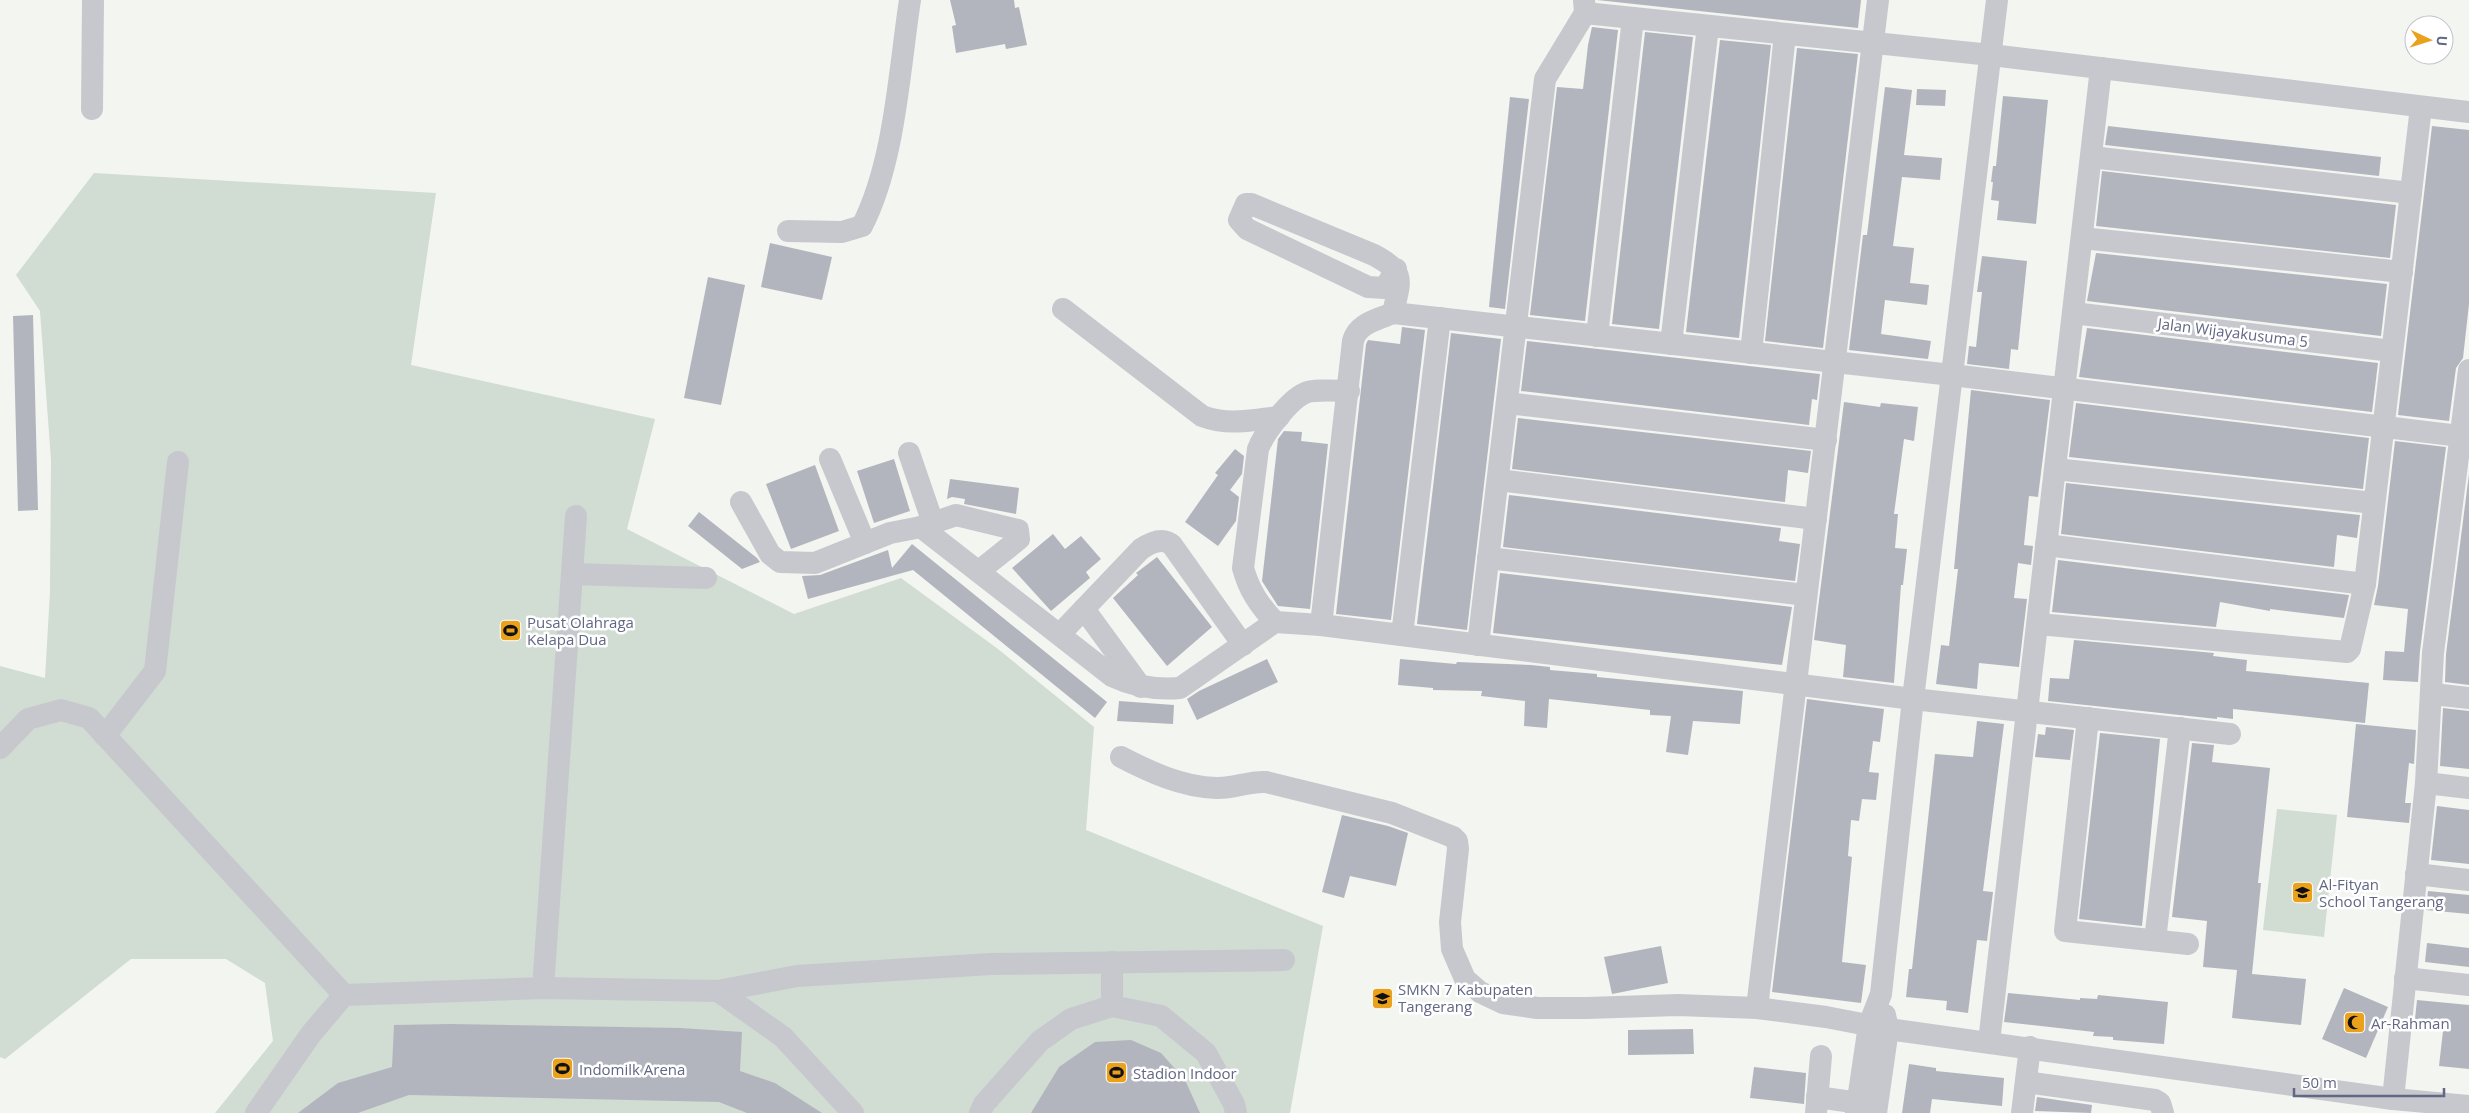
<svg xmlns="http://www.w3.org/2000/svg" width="2469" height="1113" viewBox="0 0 2469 1113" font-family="'Open Sans',sans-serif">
<rect width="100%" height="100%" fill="#f3f5f0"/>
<g fill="#d1dcd2">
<polygon points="94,173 436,193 411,365 655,419 627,529 794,614 901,578 998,649 1094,727 1086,830 1323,926 1290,1113 215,1113 273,1041 265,983 226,959 131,959 5,1059 0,1057 0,666 45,678 50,592 51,460 40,311 16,275"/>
<polygon points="2277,809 2337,815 2324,937 2263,930"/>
</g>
<g fill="#b3b5be">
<polygon points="950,0 1014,0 1015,8 1019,7 1027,45 1006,49 1005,44 956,53 952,26 956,25"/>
<polygon points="1597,0 1861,0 1858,28"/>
<polygon points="1592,27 1618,30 1585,321 1530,315 1557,87 1583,89 1588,45"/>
<polygon points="1645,32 1693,37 1659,329 1612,324"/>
<polygon points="1720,40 1771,45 1739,338 1686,332"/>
<polygon points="1797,48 1858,54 1823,348 1765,341"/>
<polygon points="1885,87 1912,90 1904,155 1942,158 1940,180 1902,177 1893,246 1914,248 1910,283 1929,285 1927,305 1885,300 1881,334 1931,341 1928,359 1849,350 1863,235 1867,235"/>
<polygon points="1917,89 1946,90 1945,106 1916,105"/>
<polygon points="2003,96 2048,100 2036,224 1997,220 1999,201 1991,200 1993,182 1991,182 1993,166 1996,166"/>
<polygon points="1510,97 1529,99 1505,309 1489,307"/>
<polygon points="2108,126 2381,157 2379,176 2105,145"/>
<polygon points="2432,126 2469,130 2469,304 2463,358 2456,368 2449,421 2398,415"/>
<polygon points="2102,171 2396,205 2390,258 2096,226"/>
<polygon points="770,243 832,257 822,300 761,287"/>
<polygon points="2096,253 2387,284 2381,336 2087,301"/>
<polygon points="1982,256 2027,261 2018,350 2011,349 2009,369 1967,364 1969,346 1976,347 1982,292 1977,292"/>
<polygon points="708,277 745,285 721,405 684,398"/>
<polygon points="33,315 38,510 18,511 13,316"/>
<polygon points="1402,327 1425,330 1391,620 1336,614 1366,344 1368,340 1400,344"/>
<polygon points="2087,328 2378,363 2372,412 2079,377"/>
<polygon points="1451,333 1501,339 1467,630 1417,624"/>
<polygon points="1527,341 1820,374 1817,400 1812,399 1809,425 1521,391"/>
<polygon points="1971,390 2050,400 2038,497 2029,496 2024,545 2033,546 2031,565 2018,563 2014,598 2027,599 2019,667 1979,663 1977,689 1936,684 1941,645 1949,646 1955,595 1958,569 1954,569"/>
<polygon points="1844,402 1880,407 1881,403 1918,407 1914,441 1904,439 1894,514 1898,514 1895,548 1907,549 1903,585 1901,585 1894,683 1843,677 1846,645 1814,640"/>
<polygon points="2076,403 2369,438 2363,489 2069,457"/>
<polygon points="1518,418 1811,451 1808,473 1788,470 1785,502 1512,469"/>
<polygon points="1284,431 1302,432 1301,441 1328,444 1310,609 1278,606 1262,581 1278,439"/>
<polygon points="2395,441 2446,447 2420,651 2418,682 2383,680 2385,651 2404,652 2408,609 2374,605 2378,586"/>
<polygon points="1235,449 1244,456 1242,474 1230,490 1239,497 1236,521 1218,546 1185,522 1218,475 1215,473"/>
<polygon points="894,459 910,511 874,523 857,471"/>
<polygon points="815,465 839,531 791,549 766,484"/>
<polygon points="2469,474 2469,685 2445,682 2446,654"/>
<polygon points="950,479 1019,488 1016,514 964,504 965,499 952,497 947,499"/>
<polygon points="2066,483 2360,515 2357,538 2337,535 2334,567 2061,534"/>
<polygon points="1509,495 1781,528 1779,541 1800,544 1795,581 1503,547"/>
<polygon points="699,512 757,558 760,562 742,569 688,526"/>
<polygon points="1053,534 1065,549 1081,536 1101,559 1086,572 1090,578 1051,611 1012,568"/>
<polygon points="912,544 1107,702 1095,718 913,570 808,599 802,576 820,575 888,550 892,568"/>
<polygon points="1157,557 1212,627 1167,666 1113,598 1138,575 1136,573"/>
<polygon points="2058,560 2349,595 2344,618 2270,609 2270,611 2220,602 2216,627 2052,612"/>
<polygon points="1500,573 1792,607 1782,665 1493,633"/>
<polygon points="2074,640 2214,653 2213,656 2247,660 2246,671 2369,683 2365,723 2233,709 2233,719 2217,717 2217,719 2048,701 2050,678 2069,679"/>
<polygon points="1267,659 1278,682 1197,720 1187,699 1199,691"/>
<polygon points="1400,659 1456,664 1457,662 1531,665 1550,667 1550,670 1597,674 1597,677 1743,691 1740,724 1693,721 1688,755 1666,752 1671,716 1650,715 1650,710 1549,699 1547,728 1524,726 1525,701 1481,696 1482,691 1433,690 1433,688 1398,685"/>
<polygon points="1807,699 1884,709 1880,742 1873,741 1869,772 1879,773 1876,800 1862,799 1859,821 1851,820 1848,856 1852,857 1842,962 1866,965 1861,1003 1772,992"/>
<polygon points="1119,701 1174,705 1173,724 1117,721"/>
<polygon points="2443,708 2469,711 2469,769 2440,766"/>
<polygon points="1977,721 2004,724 1983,891 1993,892 1987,941 1977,940 1968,1013 1946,1010 1947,1001 1906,997 1909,969 1912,969 1935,754 1973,757"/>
<polygon points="2356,724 2416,730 2414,764 2409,763 2405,803 2411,803 2409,823 2347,817"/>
<polygon points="2046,727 2074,730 2070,760 2035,757 2038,734 2045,735"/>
<polygon points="2100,733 2160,739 2142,926 2079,919"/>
<polygon points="2192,743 2214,745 2212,762 2270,768 2258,883 2261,883 2252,974 2306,979 2301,1025 2232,1018 2237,970 2203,967 2207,921 2172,917"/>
<polygon points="2437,806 2469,810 2469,864 2431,860"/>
<polygon points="1342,815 1388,826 1408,833 1396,886 1350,876 1344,898 1322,892"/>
<polygon points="2428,891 2469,895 2469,914 2426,910"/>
<polygon points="2427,943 2469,948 2469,967 2425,962"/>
<polygon points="1661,946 1668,983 1612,994 1604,957"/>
<polygon points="2344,988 2388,1007 2366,1058 2322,1039"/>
<polygon points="2008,993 2080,1000 2080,998 2097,999 2098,995 2168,1002 2164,1044 2113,1040 2113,1037 2093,1036 2094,1032 2004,1022"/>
<polygon points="2417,1000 2469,1005 2469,1069 2439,1066 2444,1022 2415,1019"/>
<polygon points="450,1024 680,1028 742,1032 740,1071 775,1083 822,1113 747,1113 719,1102 409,1095 358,1113 298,1113 338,1083 392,1067 394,1025"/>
<polygon points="1693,1029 1694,1054 1628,1055 1628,1030"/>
<polygon points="1131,1040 1161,1053 1185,1080 1200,1113 1031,1113 1059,1067 1095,1042"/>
<polygon points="1909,1064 1936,1068 1936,1071 2004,1078 2002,1106 1932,1099 1930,1113 1902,1113"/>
<polygon points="1754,1067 1806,1073 1804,1104 1750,1098"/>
<polygon points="2037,1097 2092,1105 2091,1113 2035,1111"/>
</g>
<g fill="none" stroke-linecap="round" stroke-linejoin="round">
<g stroke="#c7c8cd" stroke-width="22">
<polyline points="1585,13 1991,55 2469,112"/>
<polyline points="92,109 93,0"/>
<polyline points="2091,157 2411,193"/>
<path d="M788,231L842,232L862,226C895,162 899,71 910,0"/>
<polyline points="2082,238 2402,272"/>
<path d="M1063,309L1202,416C1228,426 1252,420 1279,417"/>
<path d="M1393,313C1400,280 1407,273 1374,255L1251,204H1246L1239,220L1247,229L1368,287L1385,288L1396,269"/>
<polyline points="2073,313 2392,351"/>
<polyline points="1597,336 1633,18"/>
<polyline points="1671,344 1708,26"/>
<polyline points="1751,353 1785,34"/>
<polyline points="1507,403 1826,440"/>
<polyline points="909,453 933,523"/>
<polyline points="830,459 865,543"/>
<polyline points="2055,469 2374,503"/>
<polyline points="1498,480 1816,519"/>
<path d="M741,502L770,554L780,562L815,563L890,533L921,527L1112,676C1135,687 1156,690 1180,688L1275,622L1321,625L1913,699L2230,734"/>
<polyline points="921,527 956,515 1018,530 1019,539 979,571"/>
<polyline points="2046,545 2365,584"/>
<polyline points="1488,558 1806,595"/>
<polyline points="572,574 706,578"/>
<polyline points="1084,609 1141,687"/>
<path d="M1275,622C1259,605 1249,590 1243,568L1258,449C1264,433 1289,400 1305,393C1314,389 1338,391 1349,391"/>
<polyline points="2038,624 2347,652 2350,649 2365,584 2421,107"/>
<path d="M1321,625L1353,341C1358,323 1377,320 1393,313L1952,375L2469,437"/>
<path d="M1060,634L1141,549C1150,543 1163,537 1172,545L1243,645"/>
<polyline points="1402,635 1440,318"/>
<polyline points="1478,645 1545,79 1585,13 1584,0"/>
<polyline points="2433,694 2469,698"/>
<polyline points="2088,718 2065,931 2188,944"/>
<polyline points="105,736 155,671 178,462"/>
<polyline points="0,748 28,719 61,710 89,718 344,995"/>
<path d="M1121,757C1150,772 1182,787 1216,788C1233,789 1248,781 1266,782L1392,813L1453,837L1457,841L1458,849L1450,922L1452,949L1465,979L1480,992L1503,1003L1537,1008H1587L1678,1005L1757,1008L1826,1017L1888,1029L2393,1099L2469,1106"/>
<polyline points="2426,783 2469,788"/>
<polyline points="2416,874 2469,880"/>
<polyline points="2155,940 2180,728"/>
<polyline points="1112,962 1112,1006"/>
<polyline points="2405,978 2469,985"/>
<polyline points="543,988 576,516"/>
<polyline points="718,991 797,976 991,964 1284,960"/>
<polyline points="1757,1008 1878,0"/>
<polyline points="1989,1042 2101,68"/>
<polyline points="2026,1082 2155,1100 2160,1103 2163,1113"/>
<polyline points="1817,1097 1873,1105"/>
<polyline points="2393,1099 2426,783 2433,653 2469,370"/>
<polyline points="256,1113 311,1034 344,995 543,988 718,991 783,1037 853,1113"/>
<polyline points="980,1113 984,1104 1040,1041 1071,1019 1112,1006 1161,1016 1206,1053 1234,1104 1236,1113"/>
<polyline points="1816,1113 1821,1056"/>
<polyline points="1856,1113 1869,1025 1881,994 1913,699 1997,0"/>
<polyline points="1876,1113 1888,1029 1885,1015"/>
<polyline points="2022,1113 2030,1047"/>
</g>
</g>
<defs>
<symbol id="stadium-square" viewBox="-11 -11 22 22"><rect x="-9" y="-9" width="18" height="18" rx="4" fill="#eaa11c" stroke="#fff"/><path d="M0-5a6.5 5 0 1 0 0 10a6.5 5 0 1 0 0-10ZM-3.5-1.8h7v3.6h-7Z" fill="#111"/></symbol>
<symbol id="school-square" viewBox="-11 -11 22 22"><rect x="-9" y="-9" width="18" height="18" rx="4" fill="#eaa11c" stroke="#fff"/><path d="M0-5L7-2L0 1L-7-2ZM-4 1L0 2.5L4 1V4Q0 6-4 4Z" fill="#111"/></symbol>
<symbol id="mosque-square" viewBox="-11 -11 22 22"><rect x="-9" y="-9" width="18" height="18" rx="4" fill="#eaa11c" stroke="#fff"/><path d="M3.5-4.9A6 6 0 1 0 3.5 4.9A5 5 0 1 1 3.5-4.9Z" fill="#111"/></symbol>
</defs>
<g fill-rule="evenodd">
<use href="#stadium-square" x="498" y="618" width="25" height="25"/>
<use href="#school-square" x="2290" y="880" width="25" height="25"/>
<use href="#school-square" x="1370" y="986" width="25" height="25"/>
<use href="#mosque-square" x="2342" y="1010" width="25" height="25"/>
<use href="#stadium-square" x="550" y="1056" width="25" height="25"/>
<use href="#stadium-square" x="1104" y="1060" width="25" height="25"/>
</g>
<g text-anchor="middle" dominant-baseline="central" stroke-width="5" stroke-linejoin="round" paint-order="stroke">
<g font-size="15" fill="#626783" stroke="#fff">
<text transform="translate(2233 332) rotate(7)">Jalan Wijayakusuma 5</text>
</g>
<g font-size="15" fill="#626783" stroke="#fff" text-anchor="start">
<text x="527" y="622">Pusat Olahraga<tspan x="527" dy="17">Kelapa Dua</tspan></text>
<text x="2319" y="884">Al-Fityan<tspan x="2319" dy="17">School Tangerang</tspan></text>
<text x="1398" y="989">SMKN 7 Kabupaten<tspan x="1398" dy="17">Tangerang</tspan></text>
<text x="2371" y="1023">Ar-Rahman</text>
<text x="579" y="1069">Indomilk Arena</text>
<text x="1133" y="1073">Stadion Indoor</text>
</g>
</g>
<g transform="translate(2429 40) rotate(94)"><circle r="24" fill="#ffffff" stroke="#c0c2cd"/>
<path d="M0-4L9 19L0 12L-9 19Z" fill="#eaa11c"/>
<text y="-8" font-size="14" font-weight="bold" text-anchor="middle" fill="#626783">U</text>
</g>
<path d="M2294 1088v8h150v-8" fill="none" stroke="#626783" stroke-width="2.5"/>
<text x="2302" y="1088" font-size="15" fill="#626783" stroke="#ffffff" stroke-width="4" paint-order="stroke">50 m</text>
</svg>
